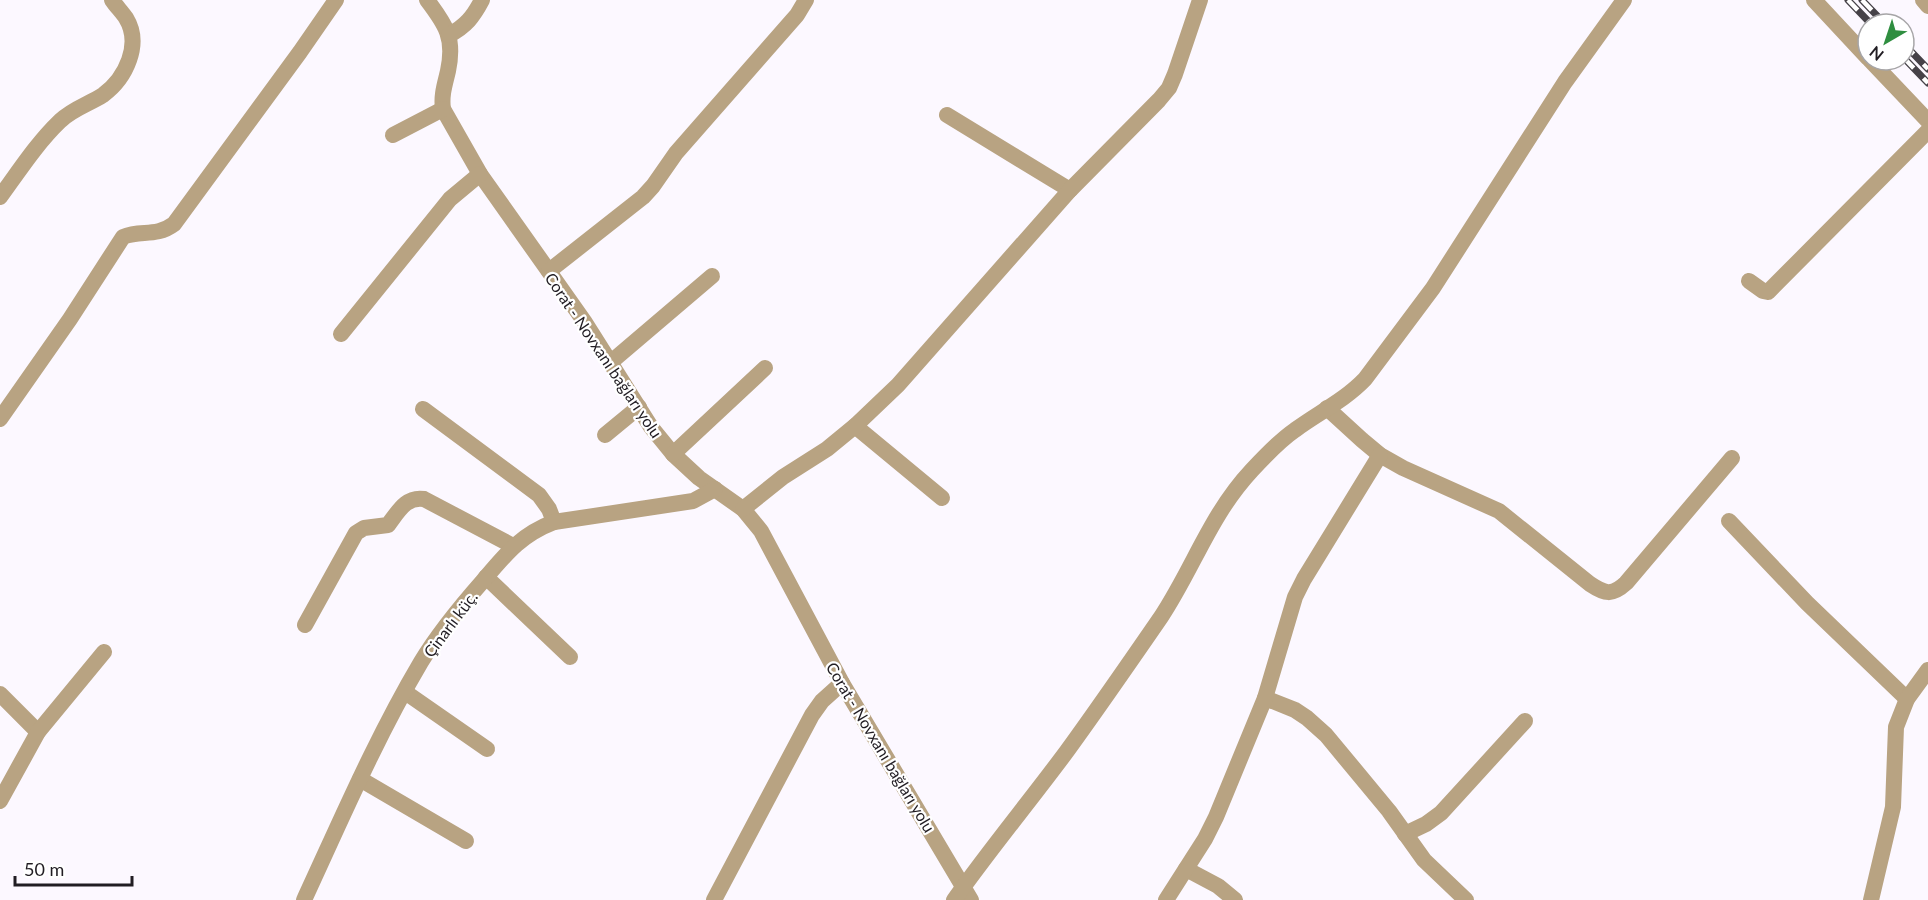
<svg xmlns="http://www.w3.org/2000/svg" width="1928" height="900" viewBox="0 0 1928 900" font-family="Lato,sans-serif">
<rect width="100%" height="100%" fill="#fcf8ff"/>
<g fill="none" stroke-linecap="round" stroke-linejoin="round">
<g stroke="#b8a382" stroke-width="16">
<path d="M427,0C446,25 455,38 448,71C445,84 441,95 443,109L480,174L584,321L651,427L673,454L699,478L743,509L761,531L842,683L971,900"/>
<polyline points="1814,0 1868,58"/>
<polyline points="1923,0 1928,6"/>
<path d="M449,35C466,26 473,17 482,0"/>
<polyline points="1870,60 1928,121"/>
<polyline points="947,115 1070,190"/>
<polyline points="393,135 443,109"/>
<path d="M0,197C19,171 37,143 60,121C72,109 89,104 103,95C126,78 142,44 126,18C122,12 116,6 112,0"/>
<polyline points="549,271 643,197 653,186 676,153 797,15 806,0"/>
<polyline points="1749,281 1763,291 1768,292 1928,131"/>
<polyline points="341,334 450,199 480,174"/>
<polyline points="611,362 712,276"/>
<path d="M1327,408L1362,440L1380,455L1403,468L1499,511L1590,584C1605,594 1612,596 1626,583L1732,458"/>
<polyline points="423,409 539,495 549,509 554,522"/>
<path d="M0,419L70,319L123,237C141,229 155,238 174,224L300,52L336,0"/>
<polyline points="855,426 942,498"/>
<polyline points="605,435 639,407"/>
<polyline points="673,454 765,368"/>
<polyline points="743,509 783,477 827,449 855,426 898,385 1070,190 1159,100 1169,88 1175,74 1200,0"/>
<polyline points="1729,521 1807,603 1907,699"/>
<polyline points="486,577 570,657"/>
<path d="M305,625L356,533L364,528L388,525C398,512 406,496 424,499L513,546"/>
<polyline points="405,692 487,749"/>
<polyline points="0,694 38,732"/>
<polyline points="1265,698 1295,710 1307,718 1326,735 1389,811 1424,860 1466,900"/>
<polyline points="360,779 466,841"/>
<polyline points="0,801 38,732 104,652"/>
<polyline points="1405,834 1426,824 1441,813 1525,721"/>
<polyline points="1186,869 1218,886 1235,900"/>
<path d="M304,900C341,820 376,738 421,662C438,634 460,607 482,582C505,555 520,535 554,522L693,501L715,489"/>
<polyline points="714,900 812,715 822,701 842,683"/>
<path d="M954,900C990,849 1030,801 1067,751C1099,707 1130,662 1161,617C1194,567 1210,515 1252,470C1265,456 1279,441 1295,430C1318,413 1345,400 1365,379L1433,288L1565,82L1624,0"/>
<polyline points="1166,900 1205,839 1216,817 1265,698 1295,597 1304,579 1380,455"/>
<polyline points="1871,900 1893,807 1896,727 1907,699 1928,670"/>
</g>
<defs>
<g id="rail">
<polyline points="1848,0 1871,24"/>
<polyline points="1862,0 1885,24"/>
<polyline points="1904,44 1928,69"/>
<polyline points="1904,58 1928,83"/>
</g>
</defs>
<use href="#rail" stroke="#464248" stroke-width="7"/>
<use href="#rail" stroke="#fff" stroke-width="4.5" stroke-dasharray="14" stroke-linecap="butt"/>
</g>
<g text-anchor="middle" dominant-baseline="central" stroke-width="4.5" stroke-linejoin="round" paint-order="stroke">
<g font-size="16" fill="#211d23" stroke="#fff">
<text transform="translate(604 355) rotate(56)">Corat - Novxanı bağları yolu</text>
<text transform="translate(450 624) rotate(-53)">Çinarlı küç.</text>
<text transform="translate(881 747) rotate(59)">Corat - Novxanı bağları yolu</text>
</g>
</g>
<g transform="translate(1886 42) rotate(219)"><circle r="28" fill="#ffffff" stroke="#a6a5a7" stroke-width="1.5"/>
<path d="M0-4.5L10 22L0 15L-10 22Z" fill="#2f8e40"/>
<text y="-9" font-size="16" font-weight="bold" text-anchor="middle" fill="#211d23">N</text>
</g>
<path d="M15 876v9h117v-9" fill="none" stroke="#211d23" stroke-width="3"/>
<text x="24" y="876" font-size="18" fill="#211d23" stroke="#ffffff" stroke-width="4.5" paint-order="stroke">50 m</text>
</svg>
